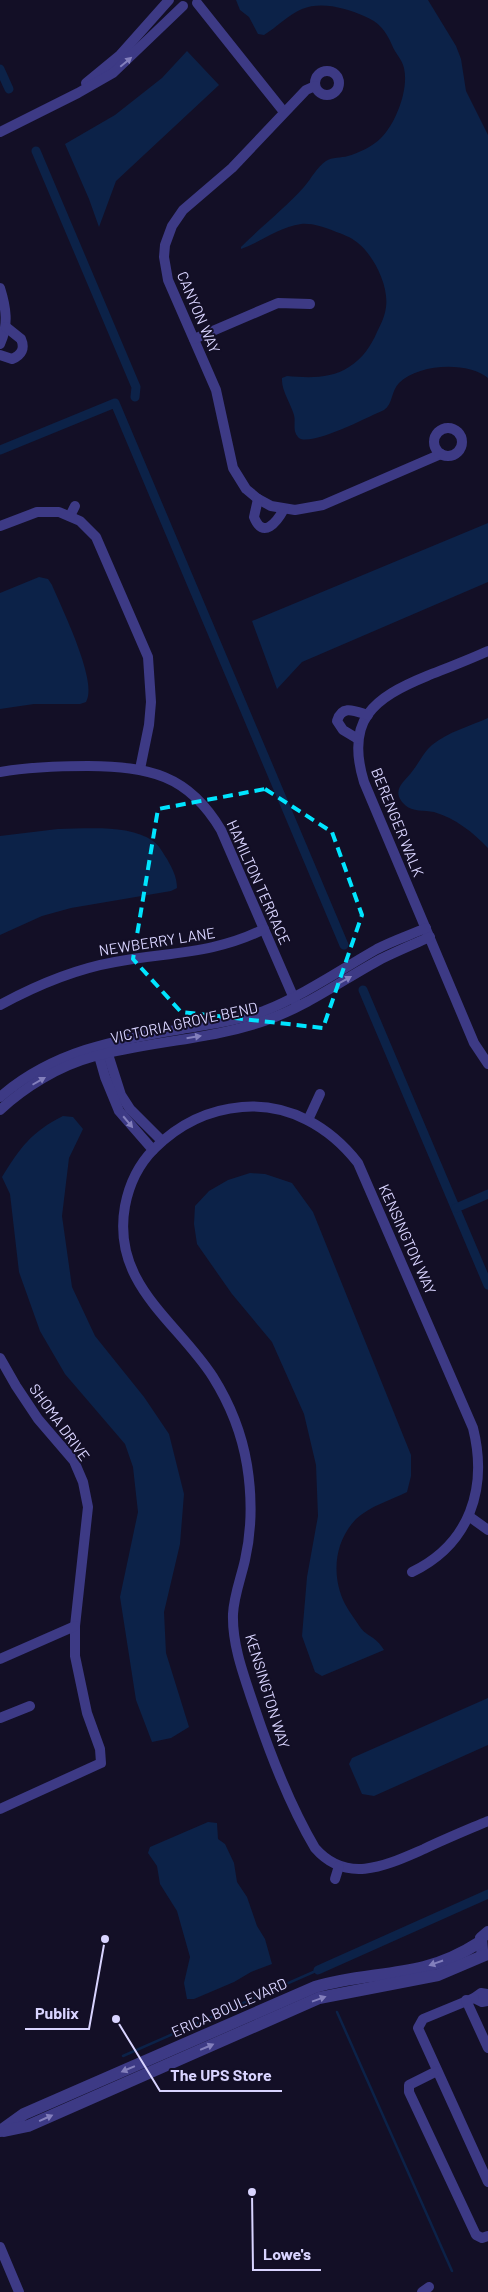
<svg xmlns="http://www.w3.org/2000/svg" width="488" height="2292" viewBox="0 0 488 2292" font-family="Barlow,sans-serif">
<rect width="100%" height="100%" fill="#130f26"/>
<g fill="#0c2248">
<path d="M236,0H428L456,46L461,59L466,91L488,135V378C467,361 418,364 399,383C391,391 393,404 384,410C370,416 307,449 298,437C292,430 296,423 294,415C291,404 281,390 282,378L287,376C308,378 331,379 349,367C363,358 371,346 377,332C381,324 385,316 386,307C389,286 374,256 358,243C351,237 342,234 334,231C323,227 312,223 301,224C279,227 261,242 241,249V247C262,226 285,208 304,187C311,179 317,167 326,161C332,157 341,158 348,156C359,153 373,146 381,138C396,123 409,89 404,68C402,59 395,53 392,45C386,31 379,22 364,16C346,8 321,1 302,9C288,15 277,27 264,35L258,34L249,17L240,10Z"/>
<polygon points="187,51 219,85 116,181 99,227 89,199 65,144 115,115 162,78"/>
<polygon points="488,523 488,582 302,662 277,689 252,621"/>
<path d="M39,577L48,579L52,585C61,607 99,683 86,702L80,704H34L0,709V593Z"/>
<path d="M488,718V848C474,833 455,818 434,812C425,810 412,812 405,805C390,791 404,782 411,773C419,763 423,753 432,745C448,732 470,726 488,718Z"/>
<path d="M58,829C87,829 128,824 153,841C159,845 163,853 167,859C172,868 177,877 177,888L171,891L71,908L42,916L0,935V836Z"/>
<path d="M63,1116L73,1117L83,1129L69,1158L62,1216L72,1287L95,1336L144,1397L169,1434L184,1494L180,1544L164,1612L166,1653L189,1727L171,1738L152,1742L136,1700L120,1597L138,1512L133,1467L125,1444L65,1374L40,1331L19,1272L10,1194L2,1177C20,1148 31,1132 63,1116Z"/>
<path d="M250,1173L265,1174L292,1183L313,1212L411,1455V1476L407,1492C391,1500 370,1506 356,1519C334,1542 331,1576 345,1604C349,1612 355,1619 360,1627C367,1637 376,1636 384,1650L322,1676L315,1672L302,1636L307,1577L318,1516L316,1465L304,1414L272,1342L232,1294L197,1244L194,1224L195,1206L209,1191L228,1180Z"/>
<polygon points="488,1698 488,1745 374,1796 362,1794 349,1764 352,1758"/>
<polygon points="208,1822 217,1823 218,1839 225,1844 234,1863 237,1882 247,1897 257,1926 265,1939 272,1964 251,1972 234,1982 194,1999 187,1999 184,1983 190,1957 177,1911 160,1884 157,1866 148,1853 150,1847"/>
</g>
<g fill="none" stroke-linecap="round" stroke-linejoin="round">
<g stroke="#0c2248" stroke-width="2.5">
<polyline points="337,2012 452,2271"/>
<polyline points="123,2056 318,1970"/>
</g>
<g stroke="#0c2248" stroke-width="9">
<polyline points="0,69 9,89"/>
<polyline points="36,151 136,387 135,397"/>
<polyline points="0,450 115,403 344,945"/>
<polyline points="363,990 488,1285"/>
<polyline points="456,1208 488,1194"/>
<polyline points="318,1970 488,1894"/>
</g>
<g stroke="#3d3a85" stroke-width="10">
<polyline points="197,3 284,112"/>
<circle cx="327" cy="83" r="12"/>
<polyline points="86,83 120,55 169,0"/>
<polyline points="315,86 306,90 232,168 183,210 172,226 165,245 164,257 168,280 216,390 233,468 246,489 258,499 271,506 295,510 323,505 441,454"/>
<polyline points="0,132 78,93 113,73 183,6"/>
<path d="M0,288C6,307 9,325 0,344"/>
<polyline points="194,339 278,303 310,304"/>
<path d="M0,355L12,359C22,355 25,348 21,339L6,327"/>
<circle cx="448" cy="442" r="14"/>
<path d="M258,499L254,517C263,540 277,522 284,509"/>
<polyline points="70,516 75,506"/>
<polyline points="0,526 37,512 59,512 80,521 96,537 148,657 151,702 149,725 140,769"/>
<path d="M488,651C468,660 447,668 427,676C373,698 345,720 364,782L474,1043L488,1064"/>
<path d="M358,739L343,730L337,721C342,704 355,711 368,715"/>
<path d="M0,772C29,767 59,766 88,766C149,767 188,774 221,830L296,1003"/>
<path d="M0,1005C35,986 75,969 115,962C168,952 215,954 264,929"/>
<polyline points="106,1048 121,1095 130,1109 162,1141"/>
<polyline points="97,1049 105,1077 119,1111 153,1150"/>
<path d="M0,1097C53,1051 115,1040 182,1029C210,1024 237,1021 264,1011C304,995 340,970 377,949C392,941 410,935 426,928"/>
<path d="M0,1110C25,1087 59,1066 92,1057C149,1041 211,1040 267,1020C307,1006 344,979 381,959C397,951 414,944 430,937"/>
<polyline points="308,1120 320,1094"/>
<polyline points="0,1358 16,1386 38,1419 74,1461 83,1482 88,1507 75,1626 75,1656 87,1713 100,1749 101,1763 0,1809"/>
<polyline points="470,1517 488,1530"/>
<path d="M412,1572C470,1544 488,1488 473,1428L358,1163C330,1127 289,1103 242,1107C206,1110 178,1125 154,1149C138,1165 129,1185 125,1206C111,1284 177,1321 213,1377C230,1404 242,1435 247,1465C252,1496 252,1529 245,1560C241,1578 234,1595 233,1614C232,1645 244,1676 254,1706C270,1754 289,1804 315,1848C347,1885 387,1865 424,1849C445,1839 467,1830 488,1821"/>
<polyline points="0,1659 75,1626"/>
<polyline points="0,1718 30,1706"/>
<polyline points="335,1879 339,1866"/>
<polyline points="488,1994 481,1993 474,1998 482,2002 488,2001"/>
<polyline points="474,1998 423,2019 418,2028 488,2182"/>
<polyline points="466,2000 488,2048"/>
<polyline points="437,2071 409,2085 409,2092 476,2235 482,2238 488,2236"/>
<polyline points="0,2247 19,2292"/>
<polyline points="422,2292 429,2287"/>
</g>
<g stroke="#3d3a85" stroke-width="12">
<polyline points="482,1950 481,1938 488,1932"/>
<path d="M0,2131L24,2114L315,1987C350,1976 388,1976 424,1967C444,1962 463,1953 480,1942"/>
<polyline points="4,2131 28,2126 319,1998 438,1975 485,1955"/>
</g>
</g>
<defs><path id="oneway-solid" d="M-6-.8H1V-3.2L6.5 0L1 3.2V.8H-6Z" transform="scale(1.25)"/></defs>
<g fill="#837fbc">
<use href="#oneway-solid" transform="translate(126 62) rotate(-40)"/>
<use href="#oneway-solid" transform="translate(345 980) rotate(-29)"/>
<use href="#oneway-solid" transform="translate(194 1037) rotate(-9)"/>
<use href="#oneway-solid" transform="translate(39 1081) rotate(-30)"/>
<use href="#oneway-solid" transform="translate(128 1122) rotate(50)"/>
<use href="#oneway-solid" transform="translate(436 1963) rotate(161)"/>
<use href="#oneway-solid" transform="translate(319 1999) rotate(-20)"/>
<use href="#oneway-solid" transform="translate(207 2047) rotate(-23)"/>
<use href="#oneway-solid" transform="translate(128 2069) rotate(157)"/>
<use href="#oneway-solid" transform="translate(46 2118) rotate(-24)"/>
</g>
<path fill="none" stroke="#00e5ff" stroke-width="4" stroke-dasharray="10 6" stroke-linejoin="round" d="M265,789L332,832L362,915L323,1028L181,1012L133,959L158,809Z"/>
<g text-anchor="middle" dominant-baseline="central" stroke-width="4" stroke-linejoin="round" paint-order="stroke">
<g font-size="15" fill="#d9d4ff" stroke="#130f26">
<text transform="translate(199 312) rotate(67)">CANYON WAY</text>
<text transform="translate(398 822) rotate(68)">BERENGER WALK</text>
<text transform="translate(259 882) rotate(66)">HAMILTON TERRACE</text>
<text transform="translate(157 941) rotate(-9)">NEWBERRY LANE</text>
<text transform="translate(184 1022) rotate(-12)">VICTORIA GROVE BEND</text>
<text transform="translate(408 1239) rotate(66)">KENSINGTON WAY</text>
<text transform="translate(60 1422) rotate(54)">SHOMA DRIVE</text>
<text transform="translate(268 1691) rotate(73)">KENSINGTON WAY</text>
<text transform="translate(229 2007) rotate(-24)">ERICA BOULEVARD</text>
</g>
</g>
<path fill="none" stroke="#d9d4ff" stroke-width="2" d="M105 1939L89 2029H25M116 2019L160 2091H282M252 2192L253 2270H321"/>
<g fill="#d9d4ff" stroke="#130f26" stroke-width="2">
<circle cx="105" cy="1939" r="5"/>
<circle cx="116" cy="2019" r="5"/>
<circle cx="252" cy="2192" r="5"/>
</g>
<g font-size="16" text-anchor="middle" font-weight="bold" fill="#d9d4ff" stroke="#130f26" stroke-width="4" stroke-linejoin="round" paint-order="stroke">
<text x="57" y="2019">Publix</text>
<text x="221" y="2081">The UPS Store</text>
<text x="287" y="2260">Lowe's</text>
</g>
</svg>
